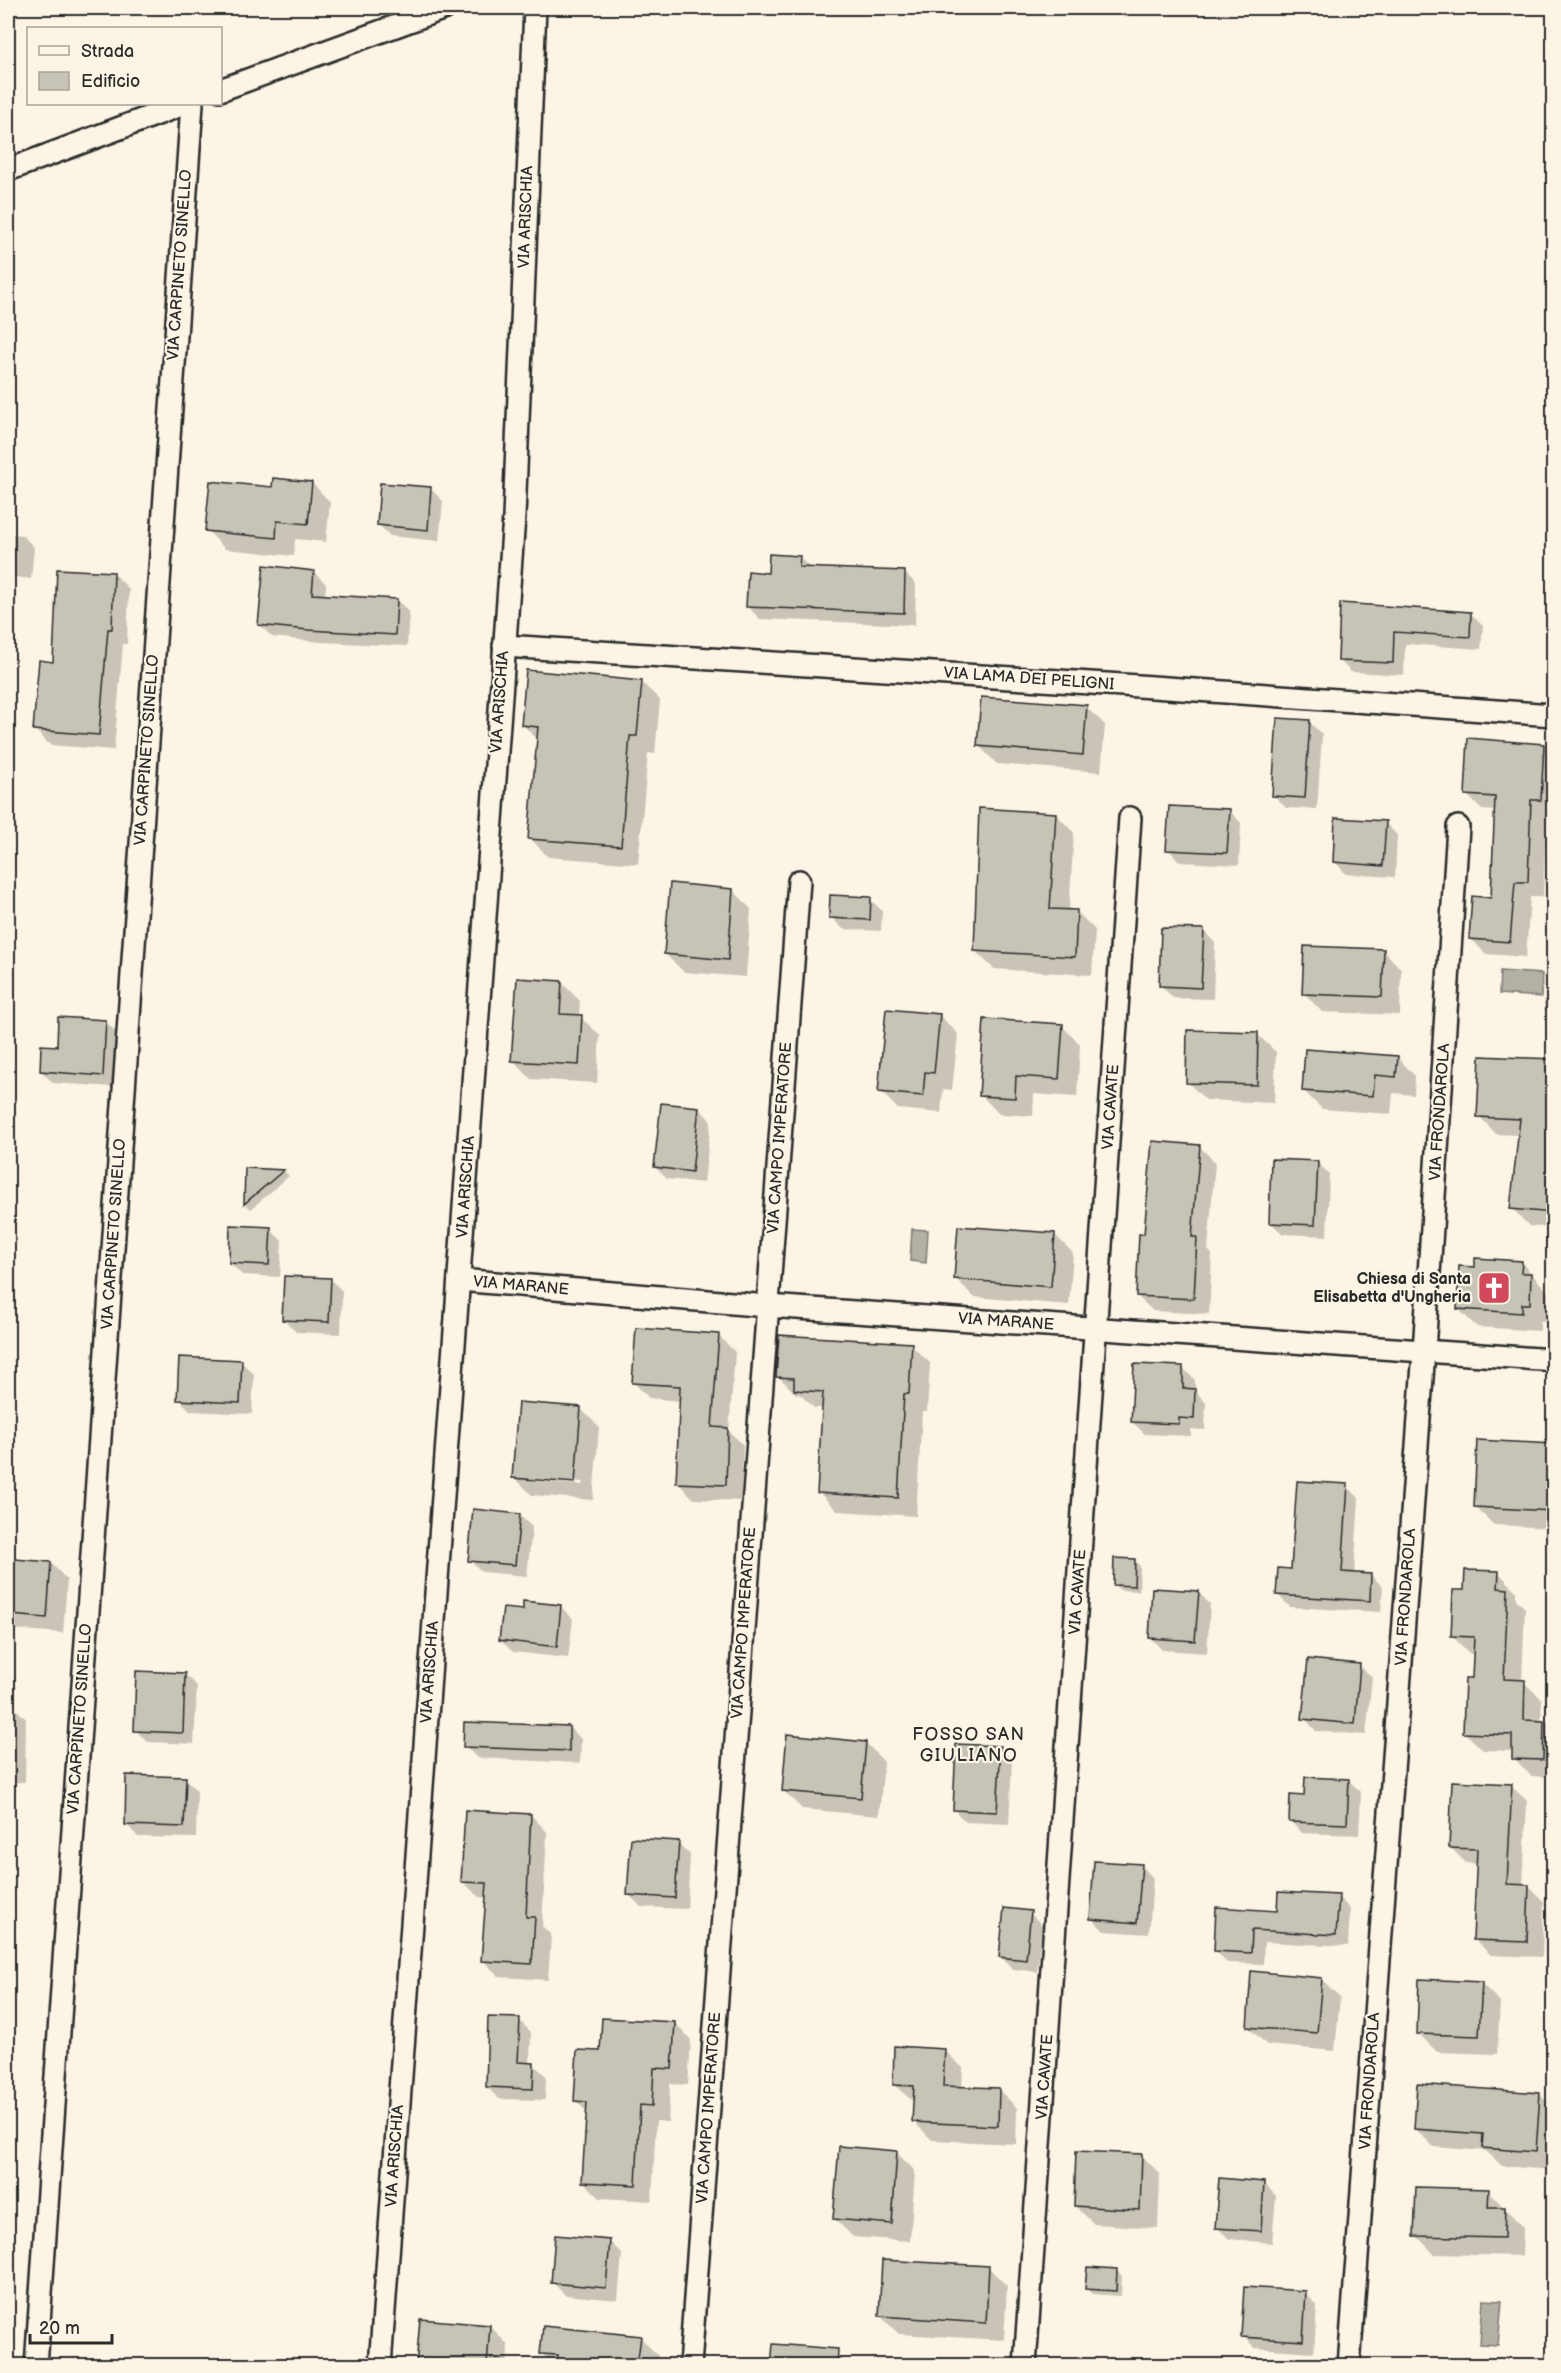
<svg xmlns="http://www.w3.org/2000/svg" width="1561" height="2373" viewBox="0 0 1561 2373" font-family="'Balsamiq Sans',sans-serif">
<rect width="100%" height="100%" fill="#fcf5e5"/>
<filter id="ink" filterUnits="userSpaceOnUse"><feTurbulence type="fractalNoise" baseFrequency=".0167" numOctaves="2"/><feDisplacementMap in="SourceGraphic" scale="12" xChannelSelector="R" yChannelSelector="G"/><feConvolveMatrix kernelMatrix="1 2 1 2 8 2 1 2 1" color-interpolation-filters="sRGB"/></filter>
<g filter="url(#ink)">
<g fill="#b4b0a5" stroke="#7d7b74" stroke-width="1.5">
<polygon points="1500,971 1542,974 1541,997 1499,994"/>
<polygon points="912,1229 928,1230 926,1263 910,1261"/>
<polygon points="1483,2300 1502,2301 1498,2345 1480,2344"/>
</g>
<g fill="#0003" fill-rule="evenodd">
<polygon points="312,483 330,502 326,542 295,539 294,556 225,549 207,530 274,489"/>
<polygon points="431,489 443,501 439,541 390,536 378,524"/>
<polygon points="8,534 22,535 34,547 31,579 8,576"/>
<polygon points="799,557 811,569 904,572 916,584 915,625 760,619 748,607 770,574"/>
<polygon points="314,572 326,584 325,596 397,600 409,612 407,646 321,642 272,637 259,624"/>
<polygon points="114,574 129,589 127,644 123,644 114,750 50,745 34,729 54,663"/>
<polygon points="1342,604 1471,614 1483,626 1481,649 1405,644 1404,675 1351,672 1339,660"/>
<polygon points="641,682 660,700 655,754 648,753 638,864 548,857 530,838 538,740 523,725"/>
<polygon points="1086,707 1105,725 1101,772 997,764 979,746"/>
<polygon points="1309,722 1322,734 1317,809 1286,808 1274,795"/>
<polygon points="1544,745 1554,755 1554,815 1546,814 1543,897 1530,897 1526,957 1486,954 1470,938 1493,899 1496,811 1482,810 1466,794"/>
<polygon points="1229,810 1241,823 1239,865 1180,862 1168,849"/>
<polygon points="1056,814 1074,833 1069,911 1077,912 1095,930 1092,975 994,969 975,951"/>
<polygon points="1385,823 1397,835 1395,877 1346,874 1334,861"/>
<polygon points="733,890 751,909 746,977 684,972 665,954"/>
<polygon points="870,899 882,911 881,931 843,929 831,917"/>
<polygon points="1203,930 1215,943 1213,999 1173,998 1161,986"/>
<polygon points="1383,950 1401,969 1400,1015 1322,1012 1304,993"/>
<polygon points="1547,970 1554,971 1554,1019 1544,1009"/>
<polygon points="562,983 580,1001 579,1016 600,1035 597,1083 531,1079 513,1060"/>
<polygon points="939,1015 958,1034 952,1090 943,1089 941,1113 898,1109 880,1091"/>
<polygon points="105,1021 117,1033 114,1087 53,1083 41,1071 58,1048"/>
<polygon points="1062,1026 1080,1044 1077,1097 1034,1094 1033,1116 999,1114 981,1095"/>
<polygon points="1257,1034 1276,1052 1274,1103 1206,1100 1187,1082"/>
<polygon points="1554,1034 1554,1228 1529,1226 1512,1208 1520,1135 1496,1134 1479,1116 1552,1061"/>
<polygon points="1397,1057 1415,1076 1414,1095 1393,1093 1391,1114 1322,1109 1303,1090"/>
<polygon points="699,1108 711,1121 704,1183 667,1179 655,1167"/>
<polygon points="1199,1146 1215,1162 1208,1250 1212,1254 1209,1314 1153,1311 1137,1296 1146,1236"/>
<polygon points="1317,1162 1329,1174 1327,1236 1283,1234 1270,1222"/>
<polygon points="247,1170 284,1171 289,1176 251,1209 245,1204"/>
<polygon points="270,1229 282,1241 280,1277 242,1275 230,1263"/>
<polygon points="1055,1235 1073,1253 1069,1305 974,1297 956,1279"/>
<polygon points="1521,1262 1549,1293 1548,1322 1540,1321 1540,1331 1477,1327 1458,1309 1476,1269"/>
<polygon points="330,1279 342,1291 341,1334 296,1332 284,1320"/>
<polygon points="719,1336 735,1352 729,1431 743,1445 741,1501 694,1499 678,1483 681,1401 649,1398 633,1382"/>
<polygon points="911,1345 930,1363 927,1412 922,1412 916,1516 837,1511 819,1492 824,1408 814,1408 801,1395 796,1394 778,1376"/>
<polygon points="241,1362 254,1374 252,1414 191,1411 179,1399"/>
<polygon points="1183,1368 1195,1380 1195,1391 1206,1403 1205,1430 1191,1429 1191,1436 1145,1434 1132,1422"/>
<polygon points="1552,1374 1554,1374 1554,1413 1550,1409"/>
<path d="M580,1408L599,1427L593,1500L532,1495L514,1477ZM531,1478L583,1482L582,1485L531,1481Z"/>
<polygon points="1554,1446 1554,1528 1494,1525 1475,1507"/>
<polygon points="1347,1486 1359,1498 1354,1574 1371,1575 1383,1587 1381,1612 1290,1607 1278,1595"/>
<polygon points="519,1515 532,1527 527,1576 482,1572 470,1560"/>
<polygon points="8,1560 51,1563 67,1580 63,1633 8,1629"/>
<polygon points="1134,1561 1140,1566 1139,1591 1120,1590 1114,1585"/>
<polygon points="1499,1573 1516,1591 1516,1599 1525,1608 1522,1681 1542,1699 1541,1722 1554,1722 1554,1777 1531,1776 1514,1758 1514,1751 1483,1750 1465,1733 1473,1680 1474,1654 1470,1654 1452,1636 1466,1592"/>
<polygon points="1198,1592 1210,1604 1207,1653 1162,1650 1150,1637"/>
<polygon points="561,1607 573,1619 568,1658 513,1652 500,1640"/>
<polygon points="1359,1665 1372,1677 1366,1735 1316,1731 1304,1718"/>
<polygon points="185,1674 197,1686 194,1744 148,1742 135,1730"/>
<polygon points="8,1701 26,1719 25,1782 8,1782"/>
<polygon points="569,1727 581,1739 580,1763 477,1758 465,1746"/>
<polygon points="866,1743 884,1762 879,1816 802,1809 784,1791"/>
<polygon points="1000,1748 1012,1760 1009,1824 966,1822 954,1810"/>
<polygon points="185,1779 197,1791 196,1838 138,1837 126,1824"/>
<polygon points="1348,1780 1361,1792 1359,1835 1302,1833 1290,1821 1306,1797"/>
<polygon points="1511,1786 1527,1801 1523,1886 1528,1886 1544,1902 1542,1957 1491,1955 1475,1940 1478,1864 1466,1863 1450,1847"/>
<polygon points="531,1815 547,1832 542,1926 551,1935 548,1980 499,1977 483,1960 487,1898 479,1897 462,1881"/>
<polygon points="678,1843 690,1855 687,1909 641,1907 629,1895"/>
<polygon points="1141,1865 1153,1878 1149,1934 1104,1931 1092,1919"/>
<polygon points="1338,1897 1350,1909 1348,1946 1264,1942 1263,1964 1227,1963 1215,1950 1278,1912"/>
<polygon points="1030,1913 1042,1925 1037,1972 1013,1969 1001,1957"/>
<polygon points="1321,1979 1340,1997 1335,2051 1267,2045 1248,2027"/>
<polygon points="1481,1983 1500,2002 1497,2054 1437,2052 1418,2033"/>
<polygon points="519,2020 531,2032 530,2064 533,2064 546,2076 545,2100 499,2099 487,2087"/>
<polygon points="675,2023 691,2040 688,2085 670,2084 668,2122 656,2121 652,2201 600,2198 584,2182 588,2113 575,2100 601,2053"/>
<polygon points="944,2050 963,2068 962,2088 999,2090 1017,2108 1016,2144 932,2140 914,2122 915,2103 894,2085"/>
<polygon points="1539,2094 1554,2109 1554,2170 1502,2166 1486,2151 1434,2147 1415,2129"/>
<polygon points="896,2152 915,2171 910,2241 853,2237 835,2219"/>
<polygon points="1142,2156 1160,2174 1158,2228 1094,2224 1075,2206"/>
<polygon points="1264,2183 1276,2196 1272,2243 1229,2239 1217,2227"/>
<polygon points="1488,2191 1523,2227 1522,2256 1434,2254 1416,2235"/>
<polygon points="8,2221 11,2224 8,2278"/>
<polygon points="610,2242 622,2254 618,2300 565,2295 552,2282"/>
<polygon points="988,2267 1007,2286 1004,2340 899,2334 880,2316"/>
<polygon points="1116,2270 1122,2276 1121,2296 1093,2294 1087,2288"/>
<polygon points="1305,2293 1317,2305 1314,2352 1255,2348 1243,2336"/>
<polygon points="490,2326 508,2345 507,2366 418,2366"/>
<polygon points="640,2337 658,2356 657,2366 554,2366 542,2353"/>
<polygon points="833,2350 845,2362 844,2366 773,2366"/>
<polygon points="877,2360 925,2366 876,2366"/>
</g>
<g fill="#c8c3b7" stroke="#2b2b2b" stroke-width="1.5">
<polygon points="273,478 312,482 308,524 277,521 276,538 205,531 210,481 272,487"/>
<polygon points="380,483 431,487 428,530 377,525"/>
<polygon points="769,554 800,556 799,567 905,571 904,613 746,607 748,571 768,573"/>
<polygon points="264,565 314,571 312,594 397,599 395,635 308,630 258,625"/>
<polygon points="57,569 114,572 112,629 108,629 99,735 33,730 39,660 53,662"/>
<polygon points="1340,603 1471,612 1470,637 1394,632 1393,663 1338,661"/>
<polygon points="526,670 642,681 637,736 630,736 621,846 528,839 538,727 521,725"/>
<polygon points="981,697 1087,705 1083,755 977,746"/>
<polygon points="1277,718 1310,720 1305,798 1272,796"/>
<polygon points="1468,738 1544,744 1541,800 1531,800 1528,882 1515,882 1510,942 1469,939 1472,896 1491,898 1495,797 1465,795"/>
<polygon points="1169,806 1230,809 1227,853 1166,850"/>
<polygon points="979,808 1056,813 1050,909 1077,910 1075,957 974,951"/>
<polygon points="1335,818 1386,821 1383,866 1333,862"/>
<polygon points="670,883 733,889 728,960 664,954"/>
<polygon points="830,895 871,897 870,920 829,918"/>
<polygon points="1161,928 1204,929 1201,988 1159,986"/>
<polygon points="1304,946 1384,949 1382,997 1302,994"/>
<polygon points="517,978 562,981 560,1014 582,1015 579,1065 511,1061"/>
<polygon points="886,1009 940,1014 934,1073 925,1072 923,1096 878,1092"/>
<polygon points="58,1017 106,1020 103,1076 40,1071 41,1045 57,1046"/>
<polygon points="984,1019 1063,1024 1059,1079 1016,1076 1015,1098 979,1096"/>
<polygon points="1187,1030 1258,1032 1257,1085 1186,1083"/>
<polygon points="1305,1049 1398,1056 1396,1077 1375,1075 1373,1096 1302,1091"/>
<polygon points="1480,1056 1554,1059 1554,1213 1510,1209 1520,1119 1477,1117"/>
<polygon points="661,1103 699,1107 692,1172 654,1167"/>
<polygon points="1152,1141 1200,1145 1192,1237 1197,1237 1194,1299 1136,1296 1139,1234 1144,1234"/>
<polygon points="1271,1159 1318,1161 1315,1225 1269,1223"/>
<polygon points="245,1168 284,1170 244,1204"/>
<polygon points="230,1225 271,1227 269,1265 229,1263"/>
<polygon points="958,1226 1055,1233 1051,1287 954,1279"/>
<polygon points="1475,1258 1522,1261 1521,1273 1531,1273 1530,1304 1522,1304 1522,1313 1457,1309 1459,1266 1475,1267"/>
<polygon points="284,1276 331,1278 329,1322 282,1320"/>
<polygon points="636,1328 719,1334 712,1427 728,1428 726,1485 676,1483 680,1386 632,1383"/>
<polygon points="779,1335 912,1343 909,1394 904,1394 898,1498 817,1493 823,1392 794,1390 794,1378 776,1377"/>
<polygon points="179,1357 242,1360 240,1403 177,1400"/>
<polygon points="1134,1364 1183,1366 1183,1388 1195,1389 1194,1419 1179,1418 1179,1424 1131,1422"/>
<polygon points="518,1402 581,1407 575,1483 512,1478"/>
<polygon points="1477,1440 1554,1444 1554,1511 1474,1507"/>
<polygon points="1297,1481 1348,1484 1342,1572 1371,1574 1370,1601 1276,1595 1278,1568 1291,1569"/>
<polygon points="473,1509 520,1514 515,1565 468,1561"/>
<polygon points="1114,1558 1135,1559 1134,1586 1113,1585"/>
<polygon points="14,1559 51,1562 47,1618 10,1615"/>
<polygon points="1465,1570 1499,1571 1498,1588 1508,1589 1504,1679 1525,1680 1524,1720 1544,1721 1543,1760 1512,1759 1512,1735 1463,1733 1465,1678 1472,1678 1474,1637 1451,1636 1453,1590 1464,1590"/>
<polygon points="1152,1588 1199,1591 1195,1641 1149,1638"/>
<polygon points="523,1601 561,1605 557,1647 499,1640 503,1608 523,1610"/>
<polygon points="1308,1659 1360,1664 1355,1724 1302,1719"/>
<polygon points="136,1671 185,1673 183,1733 134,1731"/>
<polygon points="464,1722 569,1726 569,1751 463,1747"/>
<polygon points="787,1734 866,1742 861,1798 782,1791"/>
<polygon points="956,1744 1001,1746 997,1812 953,1810"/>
<polygon points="126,1775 186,1777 184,1827 125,1825"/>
<polygon points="1305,1777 1349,1779 1347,1824 1289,1822 1290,1795 1304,1796"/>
<polygon points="1452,1781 1512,1784 1507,1884 1529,1885 1527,1942 1473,1940 1477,1849 1449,1848"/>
<polygon points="465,1810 531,1814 526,1917 535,1917 532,1964 481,1961 487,1883 461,1882"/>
<polygon points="631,1838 679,1841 675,1898 627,1895"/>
<polygon points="1094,1861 1142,1864 1137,1923 1090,1919"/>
<polygon points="1278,1892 1339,1895 1336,1935 1252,1930 1251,1953 1214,1951 1216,1907 1277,1911"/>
<polygon points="1004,1908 1031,1911 1026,1960 999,1957"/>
<polygon points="1251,1971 1322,1978 1317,2033 1247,2027"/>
<polygon points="1419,1979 1482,1982 1479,2036 1417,2034"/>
<polygon points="488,2017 520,2018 518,2062 534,2063 533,2089 486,2087"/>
<polygon points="602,2018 675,2022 672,2069 654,2068 652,2106 640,2105 636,2185 582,2182 587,2102 574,2101 577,2050 600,2051"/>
<polygon points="894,2046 945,2049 943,2086 999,2088 998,2126 912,2122 914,2086 893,2085"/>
<polygon points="1417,2084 1540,2093 1536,2152 1482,2148 1483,2134 1414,2129"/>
<polygon points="839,2146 897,2151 892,2224 833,2219"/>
<polygon points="1076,2151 1142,2154 1140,2210 1074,2206"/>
<polygon points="1219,2178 1264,2182 1261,2231 1215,2228"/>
<polygon points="1416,2187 1489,2189 1488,2207 1505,2207 1504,2238 1414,2236"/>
<polygon points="555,2235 610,2240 606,2288 551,2283"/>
<polygon points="882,2260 989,2266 986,2323 879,2316"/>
<polygon points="1087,2267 1117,2269 1116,2291 1085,2289"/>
<polygon points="1244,2287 1306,2291 1303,2341 1241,2337"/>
<polygon points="420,2319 490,2325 487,2366 416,2366"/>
<polygon points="543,2326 641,2336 637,2366 557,2366 558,2355 540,2354"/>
<polygon points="773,2344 838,2349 837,2366 771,2366"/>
</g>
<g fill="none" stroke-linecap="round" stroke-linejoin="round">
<defs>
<g id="minor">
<polyline points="220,90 445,8"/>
<polyline points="8,170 184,104"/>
<polyline points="504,646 1138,686 1554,715"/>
<polyline points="459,1280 768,1306 1554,1360"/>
<polyline points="36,2366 192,104"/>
<polyline points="380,2366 514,517 535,8"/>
<polyline points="690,2366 799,881"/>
<polyline points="1025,2366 1130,818"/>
<polyline points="1349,2366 1424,1351 1458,827"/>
</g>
</defs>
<use href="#minor" stroke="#2b2b2b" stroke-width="26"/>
<use href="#minor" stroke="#fcf5e5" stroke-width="21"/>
</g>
</g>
<defs>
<symbol id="church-square" viewBox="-11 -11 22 22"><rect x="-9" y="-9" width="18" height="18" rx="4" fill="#d1495b" stroke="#fcf5e5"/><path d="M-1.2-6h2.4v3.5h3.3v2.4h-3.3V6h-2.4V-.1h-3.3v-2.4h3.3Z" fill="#fff"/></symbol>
</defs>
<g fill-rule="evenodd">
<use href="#church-square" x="1475" y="1269" width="38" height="38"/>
</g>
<g text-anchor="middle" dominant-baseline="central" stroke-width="4.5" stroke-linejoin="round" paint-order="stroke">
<g font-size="16" fill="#2b2b2b" stroke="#fcf5e5">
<text transform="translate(526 217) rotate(-88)">VIA ARISCHIA</text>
<text transform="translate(180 265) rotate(-86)">VIA CARPINETO SINELLO</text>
<text transform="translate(1029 679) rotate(4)">VIA LAMA DEI PELIGNI</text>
<text transform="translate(500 702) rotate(-86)">VIA ARISCHIA</text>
<text transform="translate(147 750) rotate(-86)">VIA CARPINETO SINELLO</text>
<text transform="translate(1111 1107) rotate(-86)">VIA CAVATE</text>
<text transform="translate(1440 1112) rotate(-86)">VIA FRONDAROLA</text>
<text transform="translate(780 1138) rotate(-86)">VIA CAMPO IMPERATORE</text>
<text transform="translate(466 1187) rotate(-86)">VIA ARISCHIA</text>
<text transform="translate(114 1234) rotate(-86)">VIA CARPINETO SINELLO</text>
<text transform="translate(521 1286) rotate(5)">VIA MARANE</text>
<text transform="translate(1006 1322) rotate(4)">VIA MARANE</text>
<text transform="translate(1078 1592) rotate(-86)">VIA CAVATE</text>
<text transform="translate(1406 1597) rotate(-86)">VIA FRONDAROLA</text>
<text transform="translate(744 1623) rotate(-86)">VIA CAMPO IMPERATORE</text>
<text transform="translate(430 1672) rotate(-86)">VIA ARISCHIA</text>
<text transform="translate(80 1719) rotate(-86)">VIA CARPINETO SINELLO</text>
<text transform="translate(1045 2077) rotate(-86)">VIA CAVATE</text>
<text transform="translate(1370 2081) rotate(-86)">VIA FRONDAROLA</text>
<text transform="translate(709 2108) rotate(-86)">VIA CAMPO IMPERATORE</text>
<text transform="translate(395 2156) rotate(-86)">VIA ARISCHIA</text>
</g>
<g font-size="16" font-weight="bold" fill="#2b2b2b" stroke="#fcf5e5" text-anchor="end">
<text x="1471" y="1279">Chiesa di Santa<tspan x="1471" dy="18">Elisabetta d'Ungheria</tspan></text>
</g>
<g font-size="18" letter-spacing="1.5" fill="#2b2b2b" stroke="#fcf5e5">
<text x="969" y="1734">FOSSO SAN<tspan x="969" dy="21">GIULIANO</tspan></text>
</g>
</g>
<rect width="1561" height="2373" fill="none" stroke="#fcf5e5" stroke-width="30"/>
<rect x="15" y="15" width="1531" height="2343" fill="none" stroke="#2b2b2b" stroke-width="2" filter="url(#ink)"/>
<rect x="27" y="27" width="195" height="78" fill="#fcf5e5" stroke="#a8a49b" stroke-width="1.5"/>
<rect x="39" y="46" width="30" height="9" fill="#fcf5e5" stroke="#a8a49b" stroke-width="1.5"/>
<text x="81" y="57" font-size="18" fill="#2b2b2b">Strada</text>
<rect x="39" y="72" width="30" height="18" fill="#c8c3b7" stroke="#a8a49b" stroke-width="1.5"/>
<text x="81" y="87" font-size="18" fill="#2b2b2b">Edificio</text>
<path d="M30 2334v9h82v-9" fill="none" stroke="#2b2b2b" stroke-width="3"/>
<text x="39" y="2334" font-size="18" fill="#2b2b2b" stroke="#fcf5e5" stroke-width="4.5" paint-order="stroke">20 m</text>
</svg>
